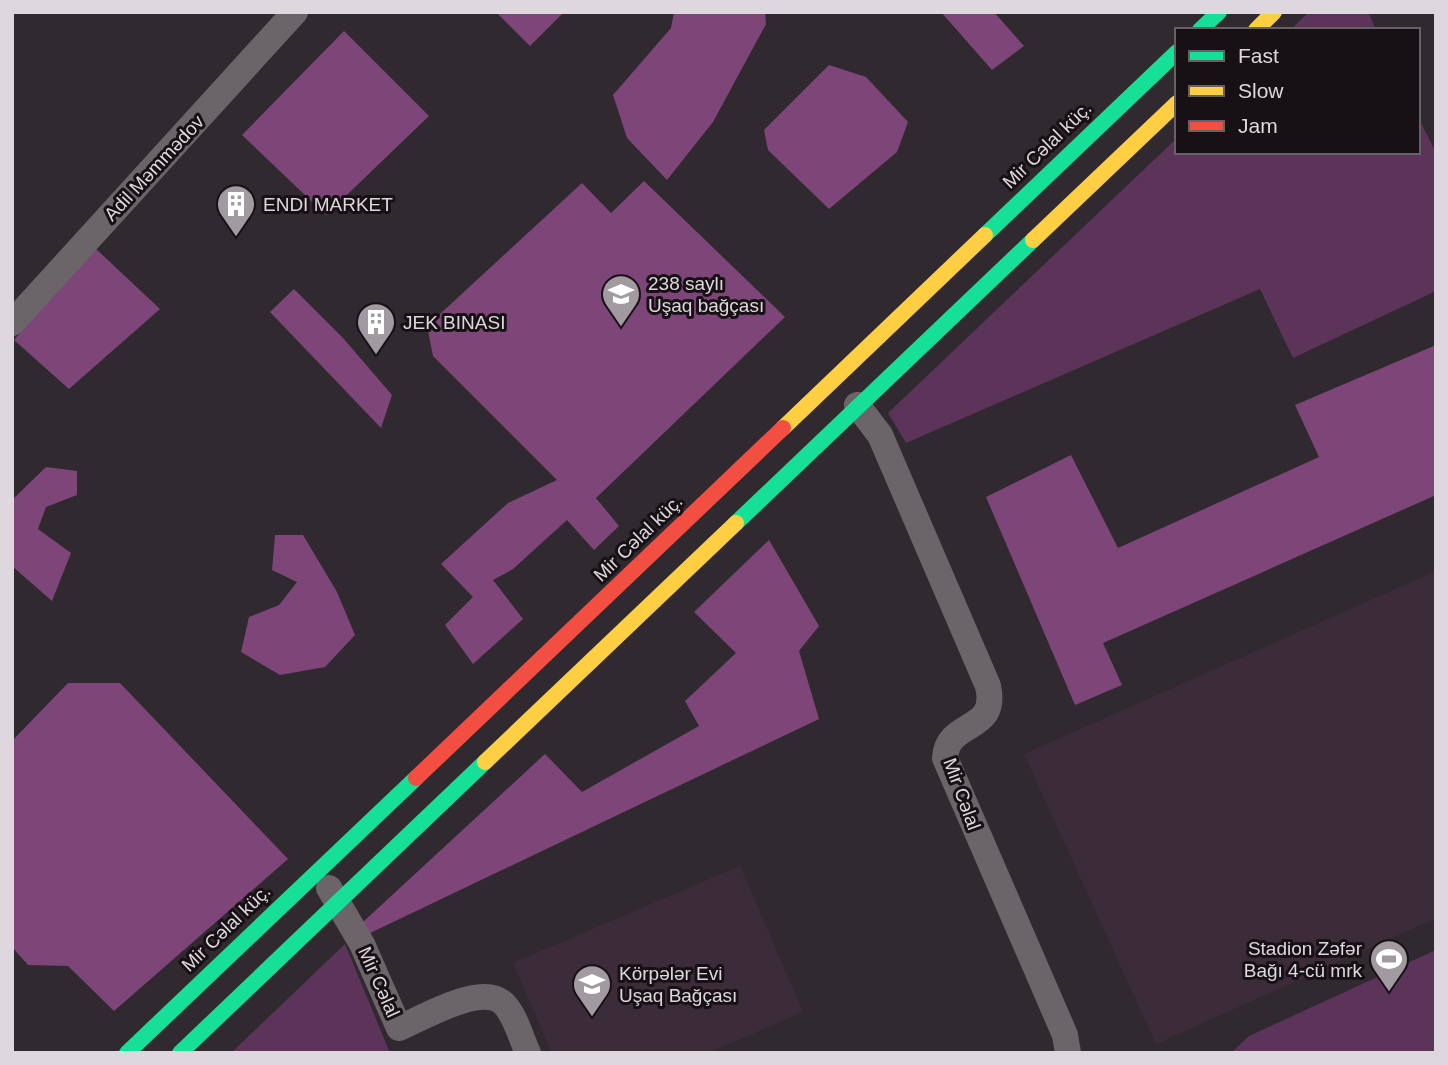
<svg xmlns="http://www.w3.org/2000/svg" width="1448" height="1065" viewBox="0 0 1448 1065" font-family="Helvetica,sans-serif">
<rect width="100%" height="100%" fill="#30292f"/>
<g fill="#3c2c3a">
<polygon points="1436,571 1436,918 1156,1044 1024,754"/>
<polygon points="740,866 803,1012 708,1053 552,1053 513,963"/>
</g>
<g fill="#5c3459">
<polygon points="1309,12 1368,12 1376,30 1290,30"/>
<polygon points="1418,117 1436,153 1436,291 1293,358 1260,289 906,443 888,413 1177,138 1177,152 1418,152"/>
<polygon points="345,944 390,1053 231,1053"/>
<polygon points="1436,950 1436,1053 1231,1053 1249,1036"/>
</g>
<g fill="#7e4579">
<polygon points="496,12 564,12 530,46"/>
<polygon points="674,12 765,12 766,24 713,122 667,180 627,138 613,95 671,28"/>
<polygon points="941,12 994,12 1024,46 992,70"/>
<polygon points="344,31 429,116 326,215 242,135"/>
<polygon points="829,65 866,77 908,122 897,152 829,209 768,150 764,130"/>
<polygon points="644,181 785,317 596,498 619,526 594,550 567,520 513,569 493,580 523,619 473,664 445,625 473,597 441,564 508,503 557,480 433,356 427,326 582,183 611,213"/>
<polygon points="95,248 160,309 69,389 14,340"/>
<polygon points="294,289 343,338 392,395 381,428 270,312"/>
<polygon points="1436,345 1436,495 1103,643 1122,685 1075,705 986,497 1071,455 1118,548 1319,457 1295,405"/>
<polygon points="46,467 77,471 77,495 46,507 38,529 71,553 52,601 12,566 12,500"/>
<polygon points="275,535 303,535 337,592 355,635 325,667 280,675 241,652 249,617 279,605 297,582 272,570"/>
<polygon points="769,540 819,626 799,651 819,719 368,934 363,922 545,754 582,792 699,726 685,701 736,653 694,612"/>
<polygon points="68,683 120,683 288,859 114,1011 68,966 28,965 12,947 12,741"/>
</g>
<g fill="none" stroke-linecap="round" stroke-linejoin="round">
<g stroke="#6b656a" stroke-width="26">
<polyline points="12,323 295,12"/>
<path d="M857,405L880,435L988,686C999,734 947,719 945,758L1065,1035L1068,1053"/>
<path d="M329,888L362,944L399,1028C423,1018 481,983 503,1003C515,1014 521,1038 528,1053"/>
</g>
<g stroke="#16e098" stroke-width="16">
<polyline points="1200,30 1219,12"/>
<polyline points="985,235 1177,52"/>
<polyline points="736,523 1033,240"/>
<polyline points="127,1053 416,778"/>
<polyline points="180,1053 485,762"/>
</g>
<g stroke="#ffcf43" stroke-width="16">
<polyline points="1256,30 1274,12"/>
<polyline points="1033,240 1177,103"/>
<polyline points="783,428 985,235"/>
<polyline points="485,762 736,523"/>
</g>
<polyline stroke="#f24e42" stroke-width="16" points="416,778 783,428"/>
</g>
<defs>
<symbol id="building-pin" viewBox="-11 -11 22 30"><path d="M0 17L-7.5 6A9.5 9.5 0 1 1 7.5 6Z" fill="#a29aa1" stroke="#171116"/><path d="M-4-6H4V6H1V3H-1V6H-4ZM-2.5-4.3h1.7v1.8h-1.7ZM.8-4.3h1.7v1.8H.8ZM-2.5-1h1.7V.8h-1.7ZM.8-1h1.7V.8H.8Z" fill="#fff"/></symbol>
<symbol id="school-pin" viewBox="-11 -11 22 30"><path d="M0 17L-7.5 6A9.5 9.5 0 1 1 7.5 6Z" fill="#a29aa1" stroke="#171116"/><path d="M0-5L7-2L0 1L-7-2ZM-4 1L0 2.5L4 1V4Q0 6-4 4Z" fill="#fff"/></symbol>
<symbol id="stadium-pin" viewBox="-11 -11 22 30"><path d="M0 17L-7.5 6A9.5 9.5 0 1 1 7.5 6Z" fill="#a29aa1" stroke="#171116"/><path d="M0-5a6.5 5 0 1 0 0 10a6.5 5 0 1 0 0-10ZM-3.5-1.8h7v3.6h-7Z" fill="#fff"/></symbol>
</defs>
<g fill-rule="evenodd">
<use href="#building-pin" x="214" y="182" width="44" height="60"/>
<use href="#school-pin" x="599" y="272" width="44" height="60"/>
<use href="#building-pin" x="354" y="300" width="44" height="60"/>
<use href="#stadium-pin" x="1367" y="937" width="44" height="60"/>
<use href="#school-pin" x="570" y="962" width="44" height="60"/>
</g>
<g text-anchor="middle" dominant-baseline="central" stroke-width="6" stroke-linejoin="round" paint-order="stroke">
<g font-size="19" fill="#dfd7de" stroke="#171116">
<text transform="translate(1047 145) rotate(-44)">Mir Cəlal küç.</text>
<text transform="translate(154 168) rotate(-47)">Adil Məmmədov</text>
<text transform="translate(638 538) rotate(-44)">Mir Cəlal küç.</text>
<text transform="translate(962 794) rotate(70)">Mir Cəlal</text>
<text transform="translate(226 928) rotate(-44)">Mir Cəlal küç.</text>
<text transform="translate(379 982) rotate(66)">Mir Cəlal</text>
</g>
<g font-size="19" fill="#dfd7de" stroke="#171116" text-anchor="start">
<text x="263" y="204">ENDI MARKET</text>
<text x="648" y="283">238 saylı<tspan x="648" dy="22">Uşaq bağçası</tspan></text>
<text x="403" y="322">JEK BINASI</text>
<text x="1362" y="948" text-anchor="end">Stadion Zəfər<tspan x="1362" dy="22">Bağı 4-cü mrk</tspan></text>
<text x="619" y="973">Körpələr Evi<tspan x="619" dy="22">Uşaq Bağçası</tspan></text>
</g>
</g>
<rect width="1448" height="1065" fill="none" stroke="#dfd7de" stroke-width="28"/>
<rect x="1175" y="28" width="245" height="126" fill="#171116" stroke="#676066" stroke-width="2"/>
<rect x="1189" y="51" width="35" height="10" fill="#16e098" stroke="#676066" stroke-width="2"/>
<text x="1238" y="63" font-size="21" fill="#dfd7de">Fast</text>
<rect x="1189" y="86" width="35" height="10" fill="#ffcf43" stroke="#676066" stroke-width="2"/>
<text x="1238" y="98" font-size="21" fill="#dfd7de">Slow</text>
<rect x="1189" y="121" width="35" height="10" fill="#f24e42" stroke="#676066" stroke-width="2"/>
<text x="1238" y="133" font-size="21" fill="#dfd7de">Jam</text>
</svg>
